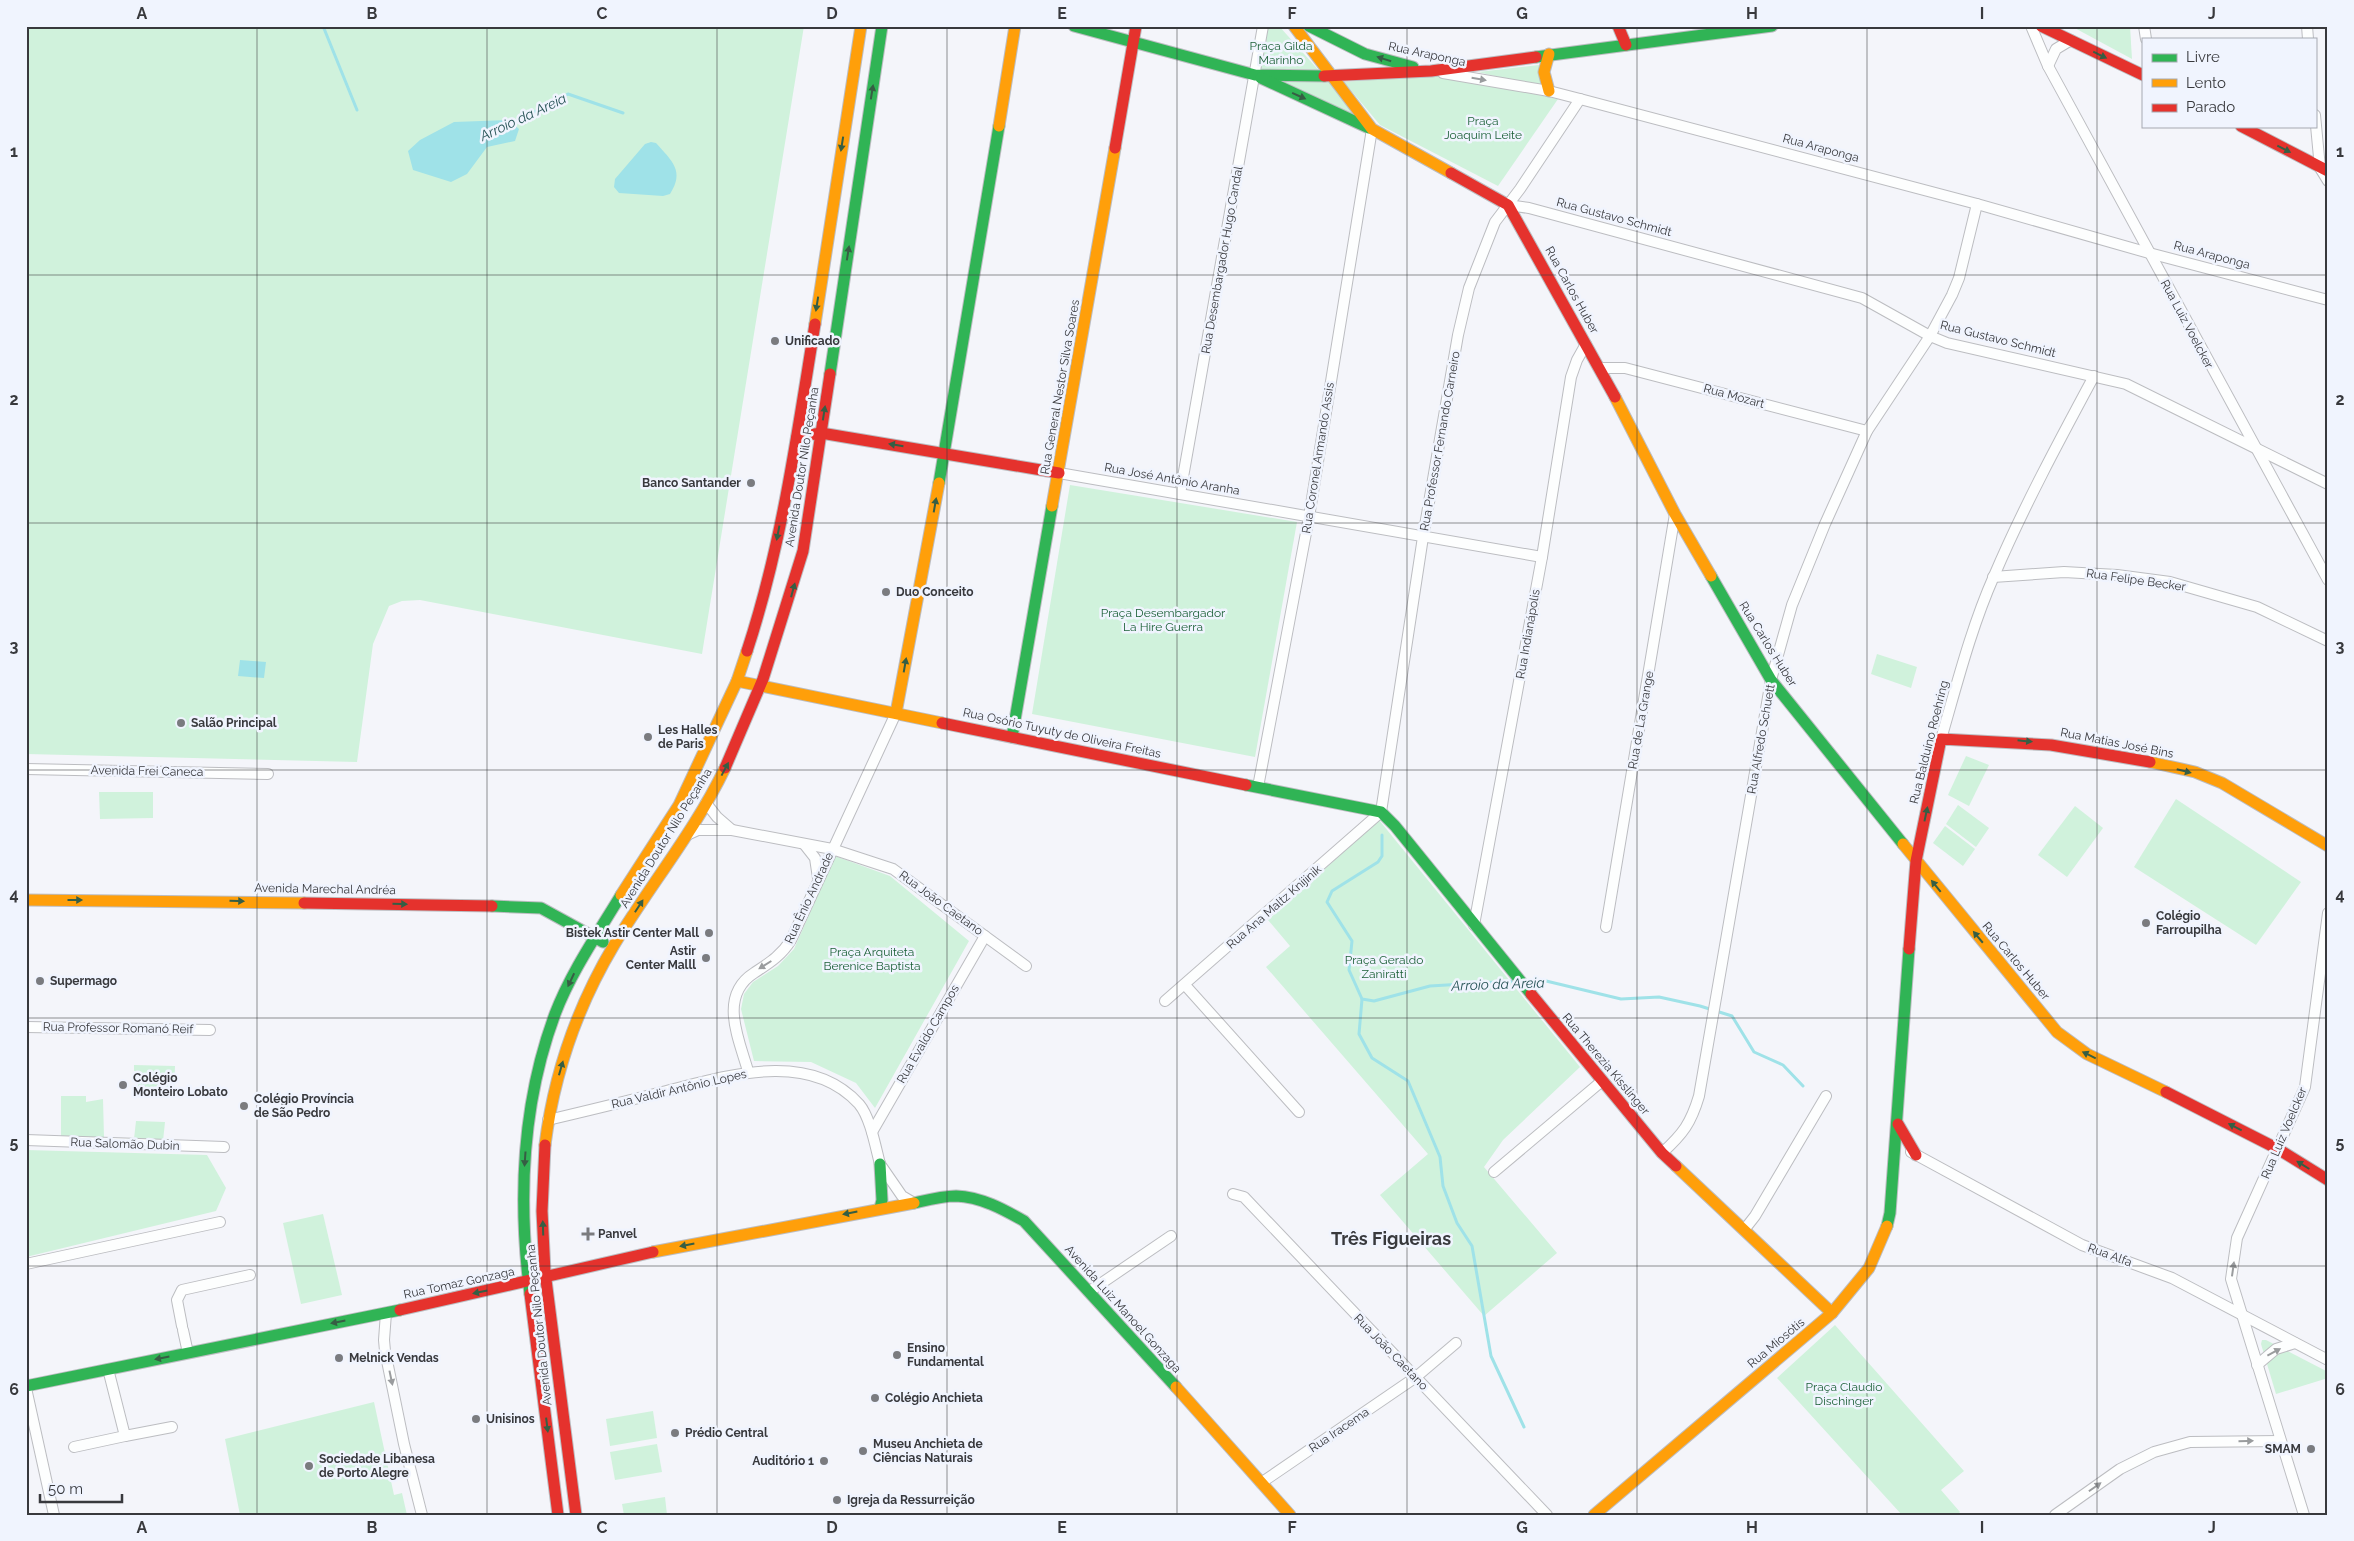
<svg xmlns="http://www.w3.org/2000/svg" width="2354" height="1541" viewBox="0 0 2354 1541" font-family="Raleway,sans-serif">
<rect width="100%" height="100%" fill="#f4f5fa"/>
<g fill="#d0f2dc">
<polygon points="26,26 804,26 702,654 420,600 402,601 389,606 373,644 357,762 26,754"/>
<polygon points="1267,26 1279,26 1322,74 1261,69"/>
<polygon points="2071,26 2130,26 2132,59"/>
<polygon points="1539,65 1541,87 1478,72"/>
<polygon points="1441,74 1558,99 1498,186 1380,125 1344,82"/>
<polygon points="1269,79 1329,80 1360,120"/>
<polygon points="1070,485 1297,522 1255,757 1032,714"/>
<polygon points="1877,654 1917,667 1911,688 1871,674"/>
<polygon points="1966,756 1989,765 1969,806 1948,795"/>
<polygon points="99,792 153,792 153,818 100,819"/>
<polygon points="2176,799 2301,882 2256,945 2134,867"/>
<polygon points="1958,805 1989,828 1976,847 1946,824"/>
<polygon points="2075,806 2103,828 2067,877 2038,855"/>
<polygon points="1379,820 1580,1067 1503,1140 1484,1167 1557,1253 1484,1316 1380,1195 1428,1154 1266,967 1290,946 1268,920"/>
<polygon points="1945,826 1975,849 1963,866 1933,843"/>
<polygon points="835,856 890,876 969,941 875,1108 856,1083 811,1062 754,1061 741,1009 744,994 753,982 778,966 794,949"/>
<polygon points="134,1065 175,1066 174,1090 138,1090 138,1071 134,1071"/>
<polygon points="61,1096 86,1096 86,1102 103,1099 104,1137 61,1138"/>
<polygon points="136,1121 165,1122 163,1141 134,1139"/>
<polygon points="26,1150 207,1155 226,1188 216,1211 26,1257"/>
<polygon points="323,1214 342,1295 301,1304 283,1223"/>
<polygon points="1835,1325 1964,1471 1941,1490 1960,1512 1957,1515 1902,1515 1777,1378"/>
<polygon points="2262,1340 2266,1340 2328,1372 2328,1378 2276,1394 2261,1344"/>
<polygon points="374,1402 394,1495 402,1493 407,1515 240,1515 225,1439"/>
<polygon points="653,1411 657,1438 610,1446 606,1419"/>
<polygon points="657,1444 662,1472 615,1480 610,1452"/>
<polygon points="665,1497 667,1515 624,1515 622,1504"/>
</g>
<g fill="#9fe2e8">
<polygon points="509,120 519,129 515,141 487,147 467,174 451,182 413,170 408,151 420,140 454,122"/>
<path d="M651,142L656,143C672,161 685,171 670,194L663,196L619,193L614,187L615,179L645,144Z"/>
<polygon points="240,660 266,662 264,678 238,676"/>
</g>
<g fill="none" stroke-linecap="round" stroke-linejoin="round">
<g stroke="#9fe2e8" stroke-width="3">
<polyline points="323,26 357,110"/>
<polyline points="510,125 568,94 623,113"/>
<polyline points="1382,835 1382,856 1378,862 1332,891 1327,902 1352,941 1349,970 1362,999 1374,1001 1430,986 1514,981"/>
<polyline points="1526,981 1542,980 1621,999 1659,997 1700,1006 1732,1016 1754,1052 1783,1065 1803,1086"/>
<polyline points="1362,999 1359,1034 1372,1058 1408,1081 1440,1157 1443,1186 1457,1223 1472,1246 1491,1356 1524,1427"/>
</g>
<defs>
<g id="street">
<polyline points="2031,26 2048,66 2328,580"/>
<polyline points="2144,26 2146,39"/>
<polyline points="2307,26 2308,39"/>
<polyline points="2048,66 2056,49 2071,40"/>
<polyline points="1443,73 1549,91 1580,99 1977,204 2149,253 2328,300"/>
<polyline points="2315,115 2320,168 2328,181"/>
<polyline points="1508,205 1529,208 1862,298 1930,336 1947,343 2126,384 2328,484"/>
<polyline points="1600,368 1625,368 1867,431"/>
<polyline points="1059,473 1542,557"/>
<polyline points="1180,494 1263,26"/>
<polyline points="1993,577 2064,572 2117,575 2170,582 2257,607 2328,641"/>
<path d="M1941,739C1957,684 1971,628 1994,576C2023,508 2059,441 2094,376"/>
<polyline points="26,769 268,774"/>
<polyline points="1258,787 1309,517 1372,129"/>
<polyline points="706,803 717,817 732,830"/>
<polyline points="687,835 698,830 732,830 832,849 893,869 1026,966"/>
<polyline points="804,844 815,858 818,878"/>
<polyline points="1474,925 1542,557 1571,377 1577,360 1586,344"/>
<polyline points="1606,927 1675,514"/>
<polyline points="1185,985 1299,1112"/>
<polyline points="1165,1001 1381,812 1423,537 1458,335 1469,288 1495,222 1520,189 1580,99"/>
<polyline points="26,1027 210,1030"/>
<path d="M748,1071C739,1039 718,996 754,973C769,963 781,956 791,940L896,713"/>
<path d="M548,1120C586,1111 624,1102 662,1092C724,1077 808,1048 859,1104C871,1118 876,1150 881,1168"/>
<polyline points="872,1132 985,936"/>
<polyline points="26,1140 224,1147"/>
<polyline points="1911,1152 2082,1245 2172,1278 2328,1360"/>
<path d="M1662,1153C1683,1134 1691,1123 1699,1096L1771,680L1792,605L1825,524L1867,431L1930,336L1952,295L1959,278L1977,204"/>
<polyline points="882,1167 902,1196 914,1203"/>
<polyline points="1494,1172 1602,1081"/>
<polyline points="1233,1194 1244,1197 1547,1515"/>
<polyline points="1744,1230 1755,1216 1826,1096"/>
<polyline points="26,1264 220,1222"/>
<polyline points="1090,1291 1171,1236"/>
<polyline points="386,1313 384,1340 385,1351 404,1444 422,1515"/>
<polyline points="182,1326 177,1300 182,1290 250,1275"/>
<polyline points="183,1330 188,1353"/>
<polyline points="2257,1365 2276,1349 2295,1343"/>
<polyline points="108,1369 125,1436 172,1427"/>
<polyline points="26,1388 54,1515"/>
<polyline points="74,1447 125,1436"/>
<polyline points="1261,1483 1416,1377 1456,1343"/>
<polyline points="2055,1515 2120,1469 2154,1452 2190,1442 2280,1441"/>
<polyline points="2304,1515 2231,1279 2237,1238 2305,1087 2328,913"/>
</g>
<g id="fast">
<polyline points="1074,26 1255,75 1324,76"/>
<polyline points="1309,26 1365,54 1413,67"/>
<polyline points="1536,57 1772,26"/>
<polyline points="1261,78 1369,128"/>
<polyline points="830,374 882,26"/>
<polyline points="939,483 999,126"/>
<polyline points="1711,576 1771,680 1903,844"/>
<polyline points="1012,737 1052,506"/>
<polyline points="1246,785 1381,812 1395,826 1531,994"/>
<polyline points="492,906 541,908 603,942"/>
<polyline points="880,1164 882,1200 880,1208"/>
<path d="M914,1203C927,1200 942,1196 956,1196C981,1197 1003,1209 1024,1221L1176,1387"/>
<polyline points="1887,1226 1890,1213 1909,949"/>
<path d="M530,1294C518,1201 522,1103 555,1014C571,972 598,933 621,895"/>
<polyline points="26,1386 400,1310"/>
</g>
<g id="slow">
<polyline points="1294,26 1372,129 1451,173"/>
<polyline points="1549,54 1544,72 1549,91"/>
<polyline points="999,126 1015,26"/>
<polyline points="815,324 861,26"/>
<polyline points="1615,397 1675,514 1711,576"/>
<polyline points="1052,506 1115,148"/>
<polyline points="737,681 942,723"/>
<polyline points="896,713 939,483"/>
<polyline points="2150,762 2195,772 2222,783 2328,846"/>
<polyline points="1903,844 2057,1032 2087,1054 2166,1092"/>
<polyline points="621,895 679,805 737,681 747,651"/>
<polyline points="26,900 304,903"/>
<path d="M545,1145C554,1074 577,1007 614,945C650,885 695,831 725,768"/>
<polyline points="1676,1166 1832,1313"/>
<polyline points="653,1252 914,1203"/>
<polyline points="1176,1387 1290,1515"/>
<polyline points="1594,1515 1832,1313 1869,1268 1887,1226"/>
</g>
<g id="jam">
<polyline points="1618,26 1626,45"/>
<polyline points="2041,26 2143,75"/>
<polyline points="1324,76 1431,71 1536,57"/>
<polyline points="2241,126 2328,171"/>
<polyline points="1115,148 1136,26"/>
<polyline points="1451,173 1508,205 1615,397"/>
<polyline points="797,437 821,433 1059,473"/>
<path d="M747,651C782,545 797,434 815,324"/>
<polyline points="942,723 1246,785"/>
<polyline points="725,768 763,679 803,551 830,374"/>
<polyline points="304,903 492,906"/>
<polyline points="1909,949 1916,861 1941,739 2051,745 2150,762"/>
<polyline points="1531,994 1662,1153 1676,1166"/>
<polyline points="2166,1092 2278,1149 2328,1180"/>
<polyline points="1898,1124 1916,1155"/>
<polyline points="545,1145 542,1211 545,1272 576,1515"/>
<polyline points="530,1294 558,1515"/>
<polyline points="400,1310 653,1252"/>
</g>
</defs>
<use href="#street" stroke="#bcbdc1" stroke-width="12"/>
<use href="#fast" stroke="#bcbdc1" stroke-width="13"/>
<use href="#slow" stroke="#bcbdc1" stroke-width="13"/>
<use href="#jam" stroke="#bcbdc1" stroke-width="13"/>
<use href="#street" stroke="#fdfefe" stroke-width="10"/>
<use href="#fast" stroke="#30b455" stroke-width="11"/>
<use href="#slow" stroke="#ff9f0a" stroke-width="11"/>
<use href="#jam" stroke="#e5322d" stroke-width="11"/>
</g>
<defs><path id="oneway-solid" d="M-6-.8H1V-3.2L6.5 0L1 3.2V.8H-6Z" transform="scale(1.25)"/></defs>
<g fill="#365e44">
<use href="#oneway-solid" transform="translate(2100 55) rotate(26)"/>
<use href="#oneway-solid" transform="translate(1384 59) rotate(-163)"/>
<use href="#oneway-solid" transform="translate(872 92) rotate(-81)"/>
<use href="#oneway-solid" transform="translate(1299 96) rotate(24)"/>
<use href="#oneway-solid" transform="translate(842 144) rotate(99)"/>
<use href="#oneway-solid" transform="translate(2284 149) rotate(27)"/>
<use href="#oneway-solid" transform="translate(848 253) rotate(-81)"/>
<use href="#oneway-solid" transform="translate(817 304) rotate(99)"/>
<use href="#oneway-solid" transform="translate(824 413) rotate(-81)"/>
<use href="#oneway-solid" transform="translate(896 445) rotate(-171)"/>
<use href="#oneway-solid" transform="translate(935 505) rotate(-80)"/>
<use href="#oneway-solid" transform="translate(778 533) rotate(101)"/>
<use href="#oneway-solid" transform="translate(793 590) rotate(-75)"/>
<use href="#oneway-solid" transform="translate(905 665) rotate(-80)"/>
<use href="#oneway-solid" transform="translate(2025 741) rotate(6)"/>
<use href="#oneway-solid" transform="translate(725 769) rotate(-62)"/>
<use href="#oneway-solid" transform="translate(2184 771) rotate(14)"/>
<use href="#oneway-solid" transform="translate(1926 814) rotate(-78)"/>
<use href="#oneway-solid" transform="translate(1936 886) rotate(-129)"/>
<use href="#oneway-solid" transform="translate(75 900)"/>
<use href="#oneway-solid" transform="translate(237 901) rotate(1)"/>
<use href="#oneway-solid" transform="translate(400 904) rotate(1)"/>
<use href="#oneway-solid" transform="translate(639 906) rotate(-57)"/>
<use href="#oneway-solid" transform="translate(1978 937) rotate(-130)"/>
<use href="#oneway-solid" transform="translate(571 980) rotate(115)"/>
<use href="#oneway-solid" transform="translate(2089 1055) rotate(-154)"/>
<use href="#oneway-solid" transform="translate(561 1068) rotate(-74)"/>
<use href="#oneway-solid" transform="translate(2235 1127) rotate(-153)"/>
<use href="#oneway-solid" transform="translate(525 1159) rotate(94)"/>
<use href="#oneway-solid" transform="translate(2303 1165) rotate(-148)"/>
<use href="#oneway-solid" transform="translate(850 1213) rotate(169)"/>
<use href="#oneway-solid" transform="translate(543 1228) rotate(-92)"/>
<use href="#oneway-solid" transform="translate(687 1245) rotate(169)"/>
<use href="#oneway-solid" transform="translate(480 1292) rotate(168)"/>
<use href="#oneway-solid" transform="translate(338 1322) rotate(169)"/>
<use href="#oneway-solid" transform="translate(162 1358) rotate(169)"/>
<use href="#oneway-solid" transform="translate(547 1425) rotate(83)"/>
</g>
<g fill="#9a9c9e">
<use href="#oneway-solid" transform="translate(1479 79) rotate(10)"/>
<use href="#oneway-solid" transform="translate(765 965) rotate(148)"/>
<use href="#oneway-solid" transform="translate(2233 1269) rotate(-82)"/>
<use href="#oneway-solid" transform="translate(2274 1352) rotate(-28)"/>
<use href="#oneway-solid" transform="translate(391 1378) rotate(78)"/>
<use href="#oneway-solid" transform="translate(2246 1441) rotate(-1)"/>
<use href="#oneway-solid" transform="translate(2095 1487) rotate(-35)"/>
</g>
<path fill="none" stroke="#38393d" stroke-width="1" stroke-opacity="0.55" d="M257,26V1515M487,26V1515M717,26V1515M947,26V1515M1177,26V1515M1407,26V1515M1637,26V1515M1867,26V1515M2097,26V1515M26,275H2328M26,523H2328M26,770H2328M26,1018H2328M26,1266H2328"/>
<g fill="#7a7b7f" stroke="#f0f4fe" stroke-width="2">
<circle cx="775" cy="341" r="5"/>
<circle cx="751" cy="483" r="5"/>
<circle cx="886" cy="592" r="5"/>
<circle cx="181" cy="723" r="5"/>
<circle cx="648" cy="737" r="5"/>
<circle cx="2146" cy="923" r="5"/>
<circle cx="709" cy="933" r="5"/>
<circle cx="706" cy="958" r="5"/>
<circle cx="40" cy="981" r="5"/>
<circle cx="123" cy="1085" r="5"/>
<circle cx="244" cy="1106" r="5"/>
<path d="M585.5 1226.5h5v5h5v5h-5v5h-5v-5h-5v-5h5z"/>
<circle cx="897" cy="1355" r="5"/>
<circle cx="339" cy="1358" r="5"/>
<circle cx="875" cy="1398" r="5"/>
<circle cx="476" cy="1419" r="5"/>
<circle cx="675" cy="1433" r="5"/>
<circle cx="2311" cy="1449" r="5"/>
<circle cx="863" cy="1451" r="5"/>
<circle cx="824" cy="1461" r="5"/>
<circle cx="309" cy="1466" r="5"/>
<circle cx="837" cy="1500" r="5"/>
</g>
<g text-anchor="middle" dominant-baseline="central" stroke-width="5" stroke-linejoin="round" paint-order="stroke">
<g font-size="12" fill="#1a5f36" stroke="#f0f4fe">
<text x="1281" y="46">Praça Gilda<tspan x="1281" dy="14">Marinho</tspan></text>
<text x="1483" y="121">Praça<tspan x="1483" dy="14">Joaquim Leite</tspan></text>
<text x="1163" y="613">Praça Desembargador<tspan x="1163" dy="14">La Hire Guerra</tspan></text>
<text x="872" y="952">Praça Arquiteta<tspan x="872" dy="14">Berenice Baptista</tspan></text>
<text x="1384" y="960">Praça Geraldo<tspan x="1384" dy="14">Zaniratti</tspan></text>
<text x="1844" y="1387">Praça Claudio<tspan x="1844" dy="14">Dischinger</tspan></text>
</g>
<g font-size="12" fill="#38393d" stroke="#f0f4fe">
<text transform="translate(1427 54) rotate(12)">Rua Araponga</text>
<text transform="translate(1821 148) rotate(15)">Rua Araponga</text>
<text transform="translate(1614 217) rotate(15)">Rua Gustavo Schmidt</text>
<text transform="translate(2212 255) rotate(15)">Rua Araponga</text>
<text transform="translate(1222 260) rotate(-80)">Rua Desembargador Hugo Candal</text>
<text transform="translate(1572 290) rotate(61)">Rua Carlos Huber</text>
<text transform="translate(2187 324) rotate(62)">Rua Luiz Voelcker</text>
<text transform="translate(1998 339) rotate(14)">Rua Gustavo Schmidt</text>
<text transform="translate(1060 387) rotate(-80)">Rua General Nestor Silva Soares</text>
<text transform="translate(1734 396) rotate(15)">Rua Mozart</text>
<text transform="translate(1440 441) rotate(-80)">Rua Professor Fernando Carneiro</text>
<text transform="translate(1318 458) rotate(-81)">Rua Coronel Armando Assis</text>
<text transform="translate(802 467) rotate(-81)">Avenida Doutor Nilo Peçanha</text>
<text transform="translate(1172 479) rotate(10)">Rua José Antônio Aranha</text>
<text transform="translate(2136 580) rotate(8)">Rua Felipe Becker</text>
<text transform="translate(1528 634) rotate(-80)">Rua Indianápolis</text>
<text transform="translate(1768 644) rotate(58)">Rua Carlos Huber</text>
<text transform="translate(1641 720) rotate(-80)">Rua de La Grange</text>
<text transform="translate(1062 733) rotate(12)">Rua Osório Tuyuty de Oliveira Freitas</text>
<text transform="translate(1761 739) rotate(-80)">Rua Alfredo Schuett</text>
<text transform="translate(1929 742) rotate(-76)">Rua Balduíno Roehring</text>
<text transform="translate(2117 743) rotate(11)">Rua Matias José Bins</text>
<text transform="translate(147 771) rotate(1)">Avenida Frei Caneca</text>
<text transform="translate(666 838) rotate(-58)">Avenida Doutor Nilo Peçanha</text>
<text transform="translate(325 889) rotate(1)">Avenida Marechal Andréa</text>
<text transform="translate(809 898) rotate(-65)">Rua Ênio Andrade</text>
<text transform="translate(941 903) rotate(36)">Rua João Caetano</text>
<text transform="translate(1274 907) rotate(-41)">Rua Ana Maltz Knijinik</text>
<text transform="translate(2016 961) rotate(50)">Rua Carlos Huber</text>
<text transform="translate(118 1028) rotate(1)">Rua Professor Romanó Reif</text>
<text transform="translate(928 1034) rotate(-60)">Rua Evaldo Campos</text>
<text transform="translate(1606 1064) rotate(50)">Rua Therezia Kisslinger</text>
<text transform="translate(679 1089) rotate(-13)">Rua Valdir Antônio Lopes</text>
<text transform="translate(2284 1133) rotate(-67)">Rua Luiz Voelcker</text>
<text transform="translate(125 1144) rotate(2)">Rua Salomão Dubin</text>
<text transform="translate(2110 1255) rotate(20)">Rua Alfa</text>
<text transform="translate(459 1283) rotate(-12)">Rua Tomaz Gonzaga</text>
<text transform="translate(1123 1309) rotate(48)">Avenida Luiz Manoel Gonzaga</text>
<text transform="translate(539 1325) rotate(-96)">Avenida Doutor Nilo Peçanha</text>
<text transform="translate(1776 1343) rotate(-40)">Rua Miosótis</text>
<text transform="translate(1391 1352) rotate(46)">Rua João Caetano</text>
<text transform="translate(1339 1430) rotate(-34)">Rua Iracema</text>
</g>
<g font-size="12" font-weight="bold" fill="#38393d" stroke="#f0f4fe" text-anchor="start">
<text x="785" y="341">Unificado</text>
<text x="741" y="483" text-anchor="end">Banco Santander</text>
<text x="896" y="592">Duo Conceito</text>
<text x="191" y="723">Salão Principal</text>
<text x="658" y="730">Les Halles<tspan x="658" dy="14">de Paris</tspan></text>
<text x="2156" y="916">Colégio<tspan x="2156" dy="14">Farroupilha</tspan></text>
<text x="699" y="933" text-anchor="end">Bistek Astir Center Mall</text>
<text x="696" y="951" text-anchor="end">Astir<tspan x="696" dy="14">Center Malll</tspan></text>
<text x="50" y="981">Supermago</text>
<text x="133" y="1078">Colégio<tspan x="133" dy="14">Monteiro Lobato</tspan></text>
<text x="254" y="1099">Colégio Província<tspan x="254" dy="14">de São Pedro</tspan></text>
<text x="598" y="1234">Panvel</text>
<text x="907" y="1348">Ensino<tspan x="907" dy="14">Fundamental</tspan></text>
<text x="349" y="1358">Melnick Vendas</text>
<text x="885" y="1398">Colégio Anchieta</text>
<text x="486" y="1419">Unisinos</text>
<text x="685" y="1433">Prédio Central</text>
<text x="873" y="1444">Museu Anchieta de<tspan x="873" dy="14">Ciências Naturais</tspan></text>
<text x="2301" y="1449" text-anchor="end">SMAM</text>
<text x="319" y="1459">Sociedade Libanesa<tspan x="319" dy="14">de Porto Alegre</tspan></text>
<text x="814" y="1461" text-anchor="end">Auditório 1</text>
<text x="847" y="1500">Igreja da Ressurreição</text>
</g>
<g font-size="14" font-style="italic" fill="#275356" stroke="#f0f4fe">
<text transform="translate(523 117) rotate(-25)">Arroio da Areia</text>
<text transform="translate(1498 984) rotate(-2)">Arroio da Areia</text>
</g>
<g font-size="18" font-weight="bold" fill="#38393d" stroke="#f0f4fe">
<text x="1391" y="1238">Três Figueiras</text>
</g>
</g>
<rect width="2354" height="1541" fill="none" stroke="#f0f4fe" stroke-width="55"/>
<rect x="2142" y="38" width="175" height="90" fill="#f0f4fe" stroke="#a6a9b1"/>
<rect x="2152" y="54" width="25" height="8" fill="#30b455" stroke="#a6a9b1"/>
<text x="2186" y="62" font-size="15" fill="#38393d">Livre</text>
<rect x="2152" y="79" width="25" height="8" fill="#ff9f0a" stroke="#a6a9b1"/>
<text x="2186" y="88" font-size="15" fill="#38393d">Lento</text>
<rect x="2152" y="104" width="25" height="8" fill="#e5322d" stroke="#a6a9b1"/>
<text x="2186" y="112" font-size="15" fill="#38393d">Parado</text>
<path d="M40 1494v8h82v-8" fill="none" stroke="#38393d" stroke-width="2.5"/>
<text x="48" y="1494" font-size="15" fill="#38393d" stroke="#f0f4fe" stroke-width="4" paint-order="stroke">50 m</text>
<rect x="28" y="28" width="2298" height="1486" fill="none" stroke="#38393d" stroke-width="2"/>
<g font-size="16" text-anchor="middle" font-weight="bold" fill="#38393d">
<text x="142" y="19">A</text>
<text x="372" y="19">B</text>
<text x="602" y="19">C</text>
<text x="832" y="19">D</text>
<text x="1062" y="19">E</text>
<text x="1292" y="19">F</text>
<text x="1522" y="19">G</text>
<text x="1752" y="19">H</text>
<text x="1982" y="19">I</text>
<text x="2212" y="19">J</text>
<text x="14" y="157">1</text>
<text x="2340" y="157">1</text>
<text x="14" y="405">2</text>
<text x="2340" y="405">2</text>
<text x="14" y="652">3</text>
<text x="2340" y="652">3</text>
<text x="14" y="900">4</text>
<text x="2340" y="900">4</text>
<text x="14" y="1148">5</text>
<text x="2340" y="1148">5</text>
<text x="14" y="1395">6</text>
<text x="2340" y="1395">6</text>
<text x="142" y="1533">A</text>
<text x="372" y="1533">B</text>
<text x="602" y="1533">C</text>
<text x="832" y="1533">D</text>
<text x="1062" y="1533">E</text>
<text x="1292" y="1533">F</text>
<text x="1522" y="1533">G</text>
<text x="1752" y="1533">H</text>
<text x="1982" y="1533">I</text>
<text x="2212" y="1533">J</text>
</g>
</svg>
